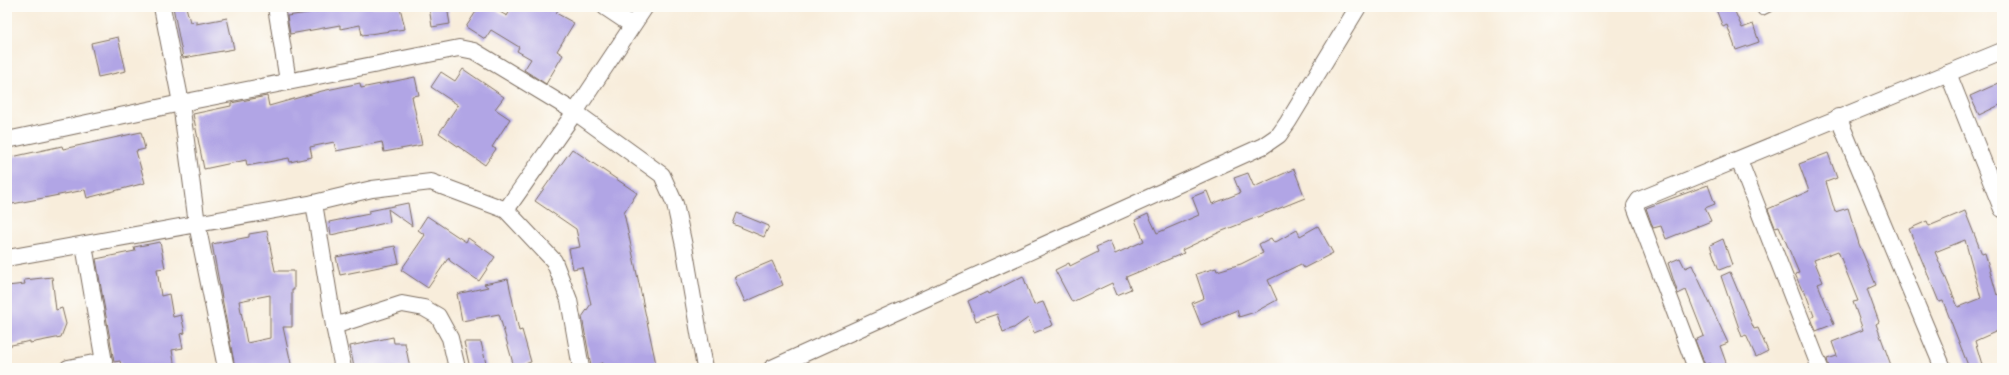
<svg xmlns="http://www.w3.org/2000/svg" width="2009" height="375" viewBox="0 0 2009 375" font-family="Caveat,sans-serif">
<rect width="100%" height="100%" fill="#fdfcf7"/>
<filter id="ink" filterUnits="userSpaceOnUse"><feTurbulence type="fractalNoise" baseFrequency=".025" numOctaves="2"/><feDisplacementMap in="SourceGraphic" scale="8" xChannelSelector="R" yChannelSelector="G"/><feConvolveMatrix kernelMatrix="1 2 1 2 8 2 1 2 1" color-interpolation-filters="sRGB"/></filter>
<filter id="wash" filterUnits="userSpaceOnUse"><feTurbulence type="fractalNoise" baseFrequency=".012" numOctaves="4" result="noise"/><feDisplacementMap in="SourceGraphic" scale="16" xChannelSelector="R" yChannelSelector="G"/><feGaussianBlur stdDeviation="0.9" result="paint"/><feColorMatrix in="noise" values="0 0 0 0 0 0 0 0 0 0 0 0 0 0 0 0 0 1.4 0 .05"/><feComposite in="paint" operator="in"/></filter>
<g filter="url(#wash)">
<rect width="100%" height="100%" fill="#f8eddb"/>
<g id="blocks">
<g fill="#b1a5e5" fill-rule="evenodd">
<polygon points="173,7 186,7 190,22 196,21 196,24 227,18 234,49 183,58"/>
<polygon points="348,7 400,7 405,29 362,35 360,25 340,29 340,25 290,34 287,16"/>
<polygon points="429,7 447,7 450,24 432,27"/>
<polygon points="479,7 491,7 507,16 512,7 560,7 556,13 574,23 557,51 563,55 546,84 524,70 531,59 517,51 519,47 491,30 485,39 466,27"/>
<polygon points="1715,7 1733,7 1742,28 1753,24 1759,42 1736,50 1727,25 1723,27"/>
<polygon points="118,37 126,71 98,77 91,43"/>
<polygon points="463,69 504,97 495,109 510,119 492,147 496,149 485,165 439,133 458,105 431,87 441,72 455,81"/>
<polygon points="415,77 419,95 412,96 422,145 384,152 382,142 336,151 334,142 310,147 312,157 290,162 289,158 247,166 246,160 204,169 193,114 231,106 231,103 267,96 269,106 322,91 360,83 361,88"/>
<polygon points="1999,83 2002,91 2002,104 1979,115 1970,96"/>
<polygon points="141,132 145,149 136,151 145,183 87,198 85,190 7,205 7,158 62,146 63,149"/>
<polygon points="572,149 637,193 624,213 656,364 637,368 605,368 603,363 591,366 582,317 591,304 582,267 573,269 569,249 580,247 576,229 535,201"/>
<polygon points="1828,153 1837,178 1826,182 1835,212 1848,208 1859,244 1876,285 1867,289 1879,322 1876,324 1892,368 1829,368 1827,359 1837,356 1832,342 1863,330 1853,302 1858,301 1838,251 1814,260 1823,282 1818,284 1834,324 1816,331 1811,318 1814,316 1804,289 1802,290 1795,274 1799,273 1779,226 1775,227 1768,209 1809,191 1799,164"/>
<polygon points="1294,169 1305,198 1220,232 1182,250 1184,253 1126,277 1131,289 1117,295 1112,283 1072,302 1055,270 1069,263 1070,266 1098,252 1096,247 1110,241 1115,254 1144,241 1135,220 1148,214 1157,233 1199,215 1192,197 1207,191 1212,204 1240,193 1234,178 1248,173 1254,187"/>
<polygon points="1708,185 1715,204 1705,208 1711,221 1666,239 1661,226 1653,228 1646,208"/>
<polygon points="408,203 412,226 388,209 390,222 331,235 329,222 369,214 369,211"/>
<path d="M1965,211L1982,254L1985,253L1997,295L2002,292V329L1975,341L1983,368H1969L1943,301L1939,302L1909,229L1927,221L1929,226ZM1965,240L1981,298L1958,307L1935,252Z"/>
<polygon points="737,213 769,226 764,237 733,224"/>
<polygon points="427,216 466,242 468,238 495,257 479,281 450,261 449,257 428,288 401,270 425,235 418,230"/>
<polygon points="1318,226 1333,253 1304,268 1301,264 1268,280 1277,300 1255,312 1239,317 1237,310 1201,325 1192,303 1204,298 1196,274 1216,268 1217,271 1241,264 1263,253 1259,244 1271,238 1274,243 1297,230 1300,236"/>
<path d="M267,231L275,271H294V290H292V327H283L292,368H235L212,244L249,237V234ZM270,295V338L247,343L239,301Z"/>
<polygon points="1723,239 1732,265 1719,270 1710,245"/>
<polygon points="160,242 165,268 157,269 161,296 169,294 173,317 181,315 185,333 180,334 183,348 172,350 175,368 122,368 120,361 114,362 96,259 135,251 134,247"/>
<polygon points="395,246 399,263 340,275 336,257"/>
<polygon points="1680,258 1685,268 1692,265 1728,343 1720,346 1728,368 1712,368 1710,363 1705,365 1695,340 1704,336 1686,290 1678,294 1668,263"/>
<polygon points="772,261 783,285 745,302 734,277"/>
<polygon points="1730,272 1754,329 1758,328 1768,351 1756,357 1746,335 1742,337 1721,276"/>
<polygon points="1023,276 1034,305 1043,302 1053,325 1034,333 1028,318 1014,328 1003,332 997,314 976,321 968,301 987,292 988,294"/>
<polygon points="52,277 56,310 62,308 66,324 61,337 30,343 30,341 7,346 7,286 25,284 24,280"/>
<polygon points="508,279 519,331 522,330 531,362 514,367 499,314 462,321 457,294 488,287 484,284"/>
<polygon points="393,337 394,343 405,343 410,368 354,368 350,346"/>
<polygon points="464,342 481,342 487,368 470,368"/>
</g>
</g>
</g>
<g filter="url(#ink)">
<use href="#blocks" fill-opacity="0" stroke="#7d6e60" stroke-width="1"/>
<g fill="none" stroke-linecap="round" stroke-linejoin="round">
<defs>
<polyline id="service" points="1760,7 1762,11 1770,7"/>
<g id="minor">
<polyline points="162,7 181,103 197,224 226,368"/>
<polyline points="276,7 288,81"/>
<polyline points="605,7 632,25"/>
<polyline points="1948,73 2002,209"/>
<polyline points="1838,117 1943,368"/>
<polyline points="7,140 181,103 459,48 474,51 575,112 662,175 675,204 684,246 705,368"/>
<polyline points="1739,160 1820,368"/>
<polyline points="314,203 334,326 343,368"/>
<polyline points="506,210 575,112 645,7"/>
<polyline points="84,245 105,368"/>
<polyline points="7,258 314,203 372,189 431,182 506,210 554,261 569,300 581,368"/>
<polyline points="334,326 402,304 424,308 438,316 450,338 457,368"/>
<polyline points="68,368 104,361"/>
<polyline points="772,368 1263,146 1279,135 1288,122 1358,7"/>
<polyline points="1696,368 1636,209 1635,206 1639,200 2002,51"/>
</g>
</defs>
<use href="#service" stroke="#7d6e60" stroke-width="10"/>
<use href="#minor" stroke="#7d6e60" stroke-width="18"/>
<use href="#service" stroke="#fff" stroke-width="8"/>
<use href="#minor" stroke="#fff" stroke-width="16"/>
</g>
</g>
<rect width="2009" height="375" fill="none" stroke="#fdfcf7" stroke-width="24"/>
</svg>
